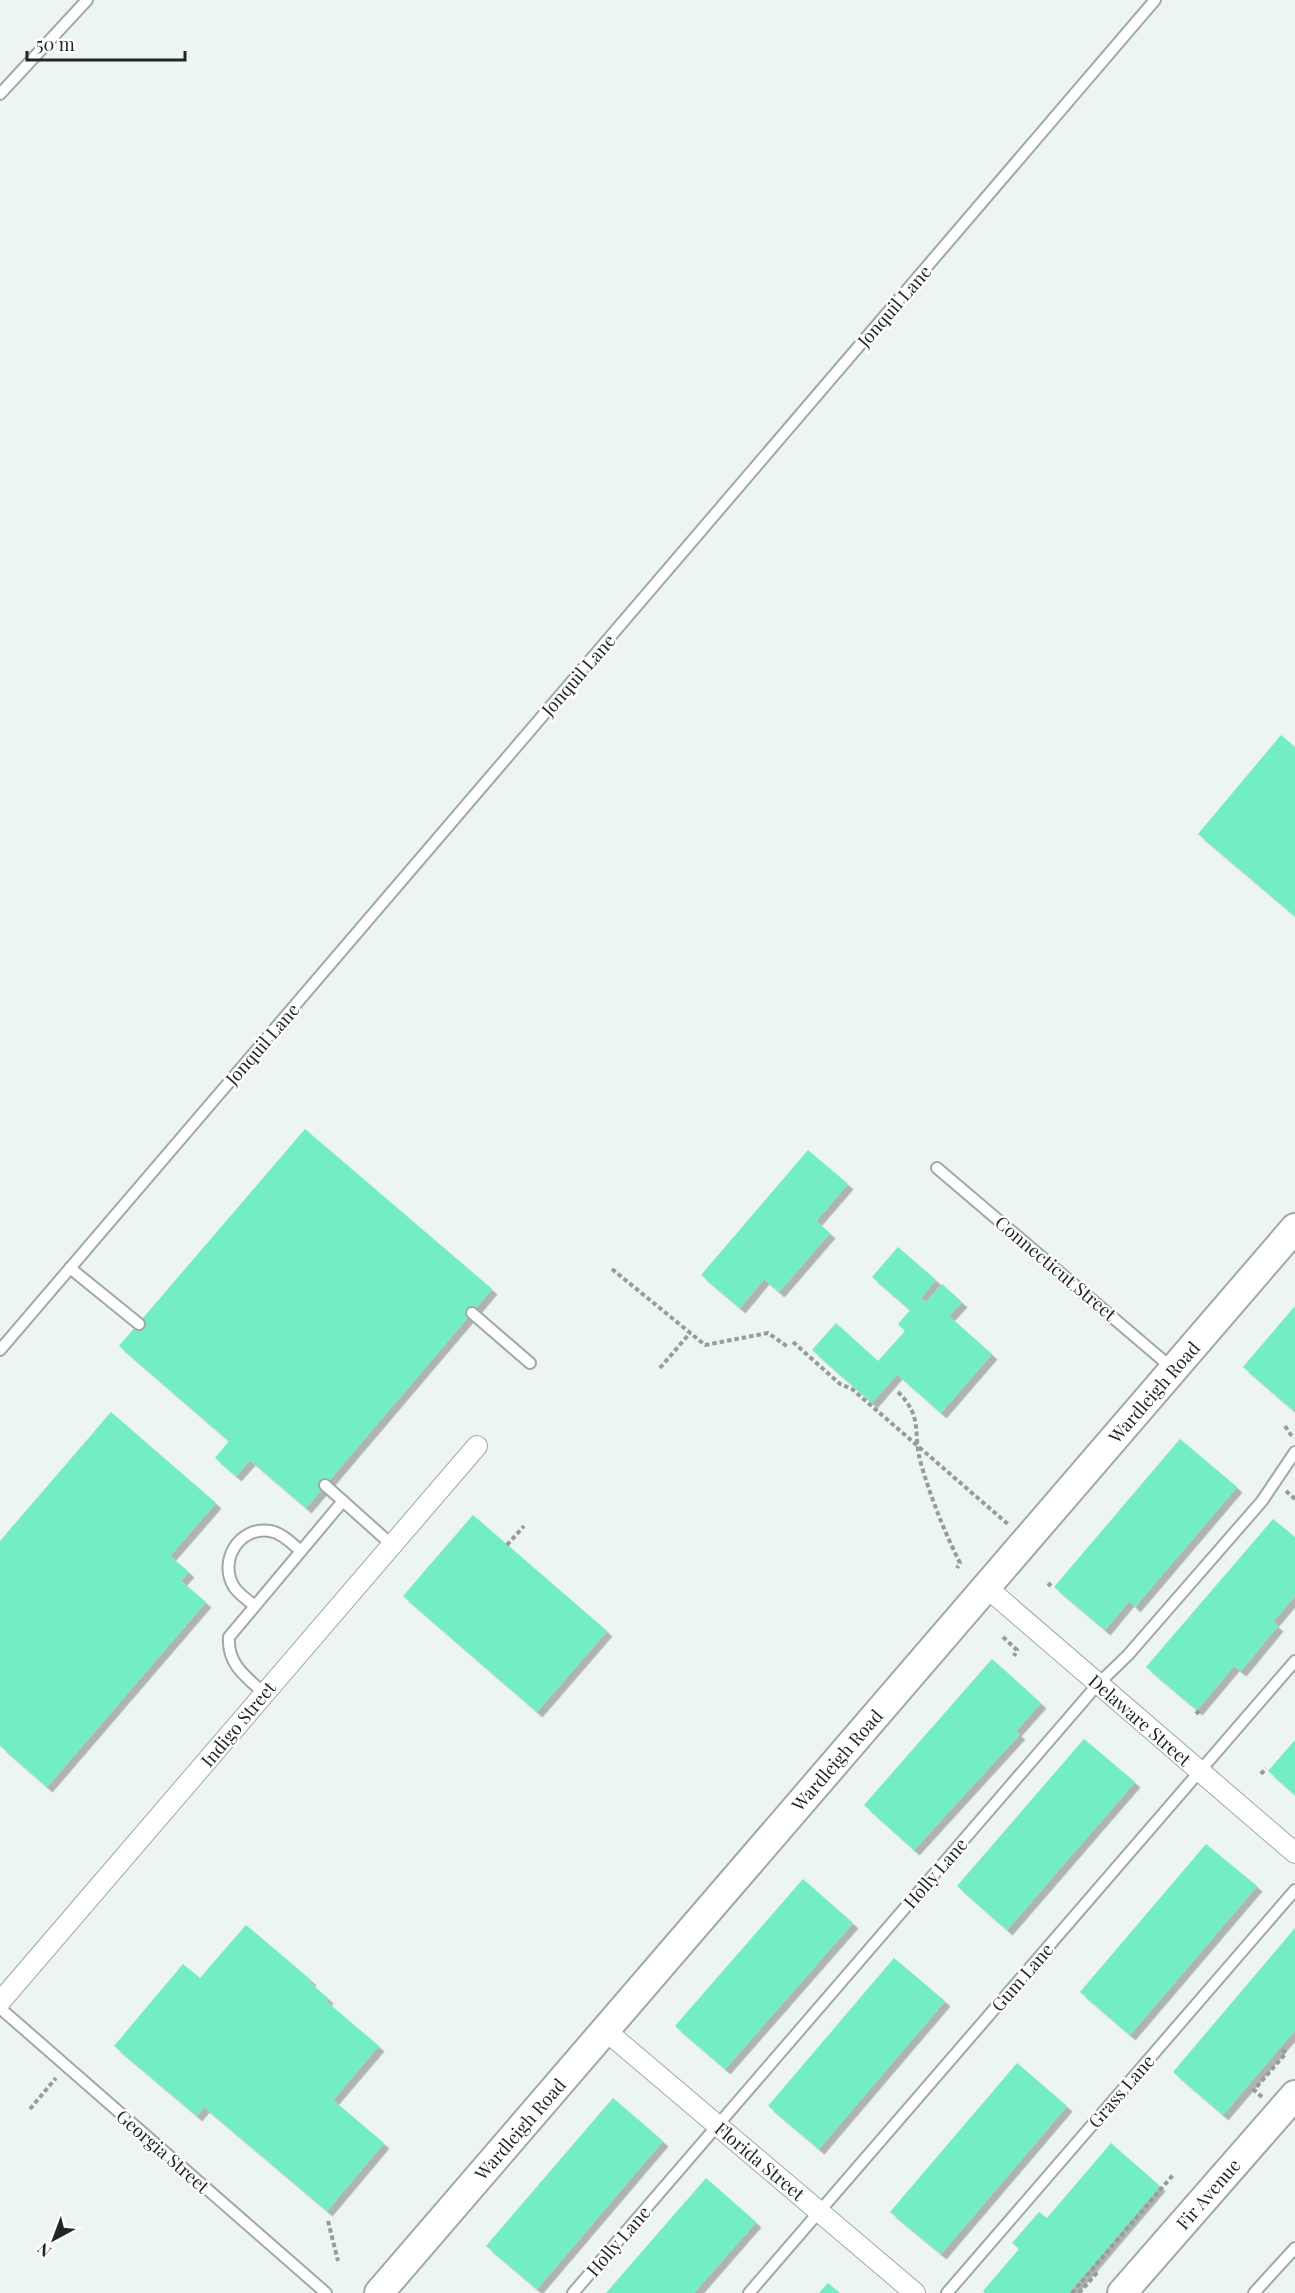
<svg xmlns="http://www.w3.org/2000/svg" width="1295" height="2293" viewBox="0 0 1295 2293" font-family="'Playfair Display',serif">
<defs>
<filter id="shadow"><feDropShadow dx="5.5" dy="5.5" stdDeviation="0" flood-color="#0004"/></filter>
</defs>
<rect width="100%" height="100%" fill="#ecf5f1"/>
<g fill="#72edc5" filter="url(#shadow)">
<polygon points="1281,735 1295,747 1295,916 1198,834"/>
<polygon points="305,1129 492,1289 306,1508 250,1460 236,1476 215,1458 229,1441 119,1346"/>
<polygon points="808,1150 848,1184 816,1221 830,1233 779,1292 764,1279 740,1308 701,1275"/>
<polygon points="898,1247 936,1280 921,1298 926,1302 942,1284 962,1302 949,1316 992,1354 941,1413 897,1374 872,1403 812,1350 836,1323 878,1361 905,1331 898,1324 910,1310 872,1277"/>
<polygon points="1295,1306 1295,1408 1293,1410 1243,1367"/>
<polygon points="111,1412 216,1503 170,1556 189,1572 181,1581 206,1602 47,1787 0,1746 0,1541"/>
<polygon points="1180,1439 1237,1487 1135,1607 1129,1601 1105,1630 1054,1587"/>
<polygon points="473,1515 607,1631 537,1712 403,1596"/>
<polygon points="1273,1519 1295,1537 1295,1596 1273,1622 1278,1626 1241,1671 1234,1666 1197,1710 1146,1667"/>
<polygon points="992,1659 1041,1703 1016,1731 1020,1734 914,1850 864,1805"/>
<polygon points="1084,1739 1135,1782 1007,1930 957,1886"/>
<polygon points="1295,1740 1295,1795 1268,1771"/>
<polygon points="1206,1844 1257,1886 1130,2035 1080,1992"/>
<polygon points="803,1879 853,1923 725,2069 675,2026"/>
<polygon points="246,1925 311,1980 309,1982 328,1998 326,2001 379,2046 333,2100 384,2143 327,2211 204,2107 197,2116 114,2046 183,1964 200,1978"/>
<polygon points="1295,1928 1295,2030 1223,2115 1173,2072"/>
<polygon points="894,1958 945,2001 819,2149 768,2106"/>
<polygon points="1017,2063 1067,2106 941,2254 890,2212"/>
<polygon points="613,2098 663,2141 537,2289 486,2246"/>
<polygon points="1111,2143 1160,2186 1069,2293 985,2293 983,2291 1019,2249 1012,2243 1039,2212 1047,2218"/>
<polygon points="706,2178 756,2222 694,2293 606,2293"/>
<polygon points="828,2283 840,2293 819,2293"/>
</g>
<g fill="none" stroke-linecap="round" stroke-linejoin="round">
<defs>
<g id="lane">
<polyline points="0,94 87,0"/>
<polyline points="937,1168 1172,1368"/>
<polyline points="70,1268 139,1324"/>
<polyline points="472,1313 530,1363"/>
<polyline points="0,1350 1155,0"/>
<polyline points="325,1485 392,1545"/>
<path d="M254,1605C247,1600 239,1594 234,1587C218,1561 239,1526 270,1531C282,1533 291,1543 301,1551"/>
<path d="M264,1693C246,1677 227,1664 229,1637L343,1501"/>
<polyline points="0,2008 326,2293"/>
<polyline points="573,2293 1098,1684 1128,1655 1262,1501 1295,1452"/>
<polyline points="749,2293 1295,1661"/>
<polyline points="947,2293 1295,1890"/>
<polyline points="1254,2293 1295,2248"/>
</g>
<g id="street">
<polyline points="986,1587 1295,1853"/>
<polyline points="0,2002 477,1446"/>
<polyline points="605,2030 915,2293"/>
</g>
<g id="secondary">
<polyline points="379,2293 1295,1228"/>
<polyline points="1122,2293 1295,2095"/>
</g>
</defs>
<use href="#lane" stroke="#a1a9a6" stroke-width="14"/>
<use href="#street" stroke="#a1a9a6" stroke-width="22"/>
<use href="#secondary" stroke="#a1a9a6" stroke-width="32"/>
<g stroke="#969c9a" stroke-width="4" stroke-dasharray="4.5 3" stroke-linecap="butt">
<polyline points="612,1269 705,1345 768,1333 788,1347"/>
<polyline points="793,1342 840,1384 852,1389 1009,1525"/>
<polyline points="660,1368 690,1333"/>
<path d="M898,1392C924,1418 912,1432 921,1464C931,1498 944,1531 960,1563L957,1568"/>
<polyline points="1285,1426 1293,1438"/>
<polyline points="1286,1491 1295,1499"/>
<polyline points="507,1545 524,1526"/>
<polyline points="1048,1586 1051,1583"/>
<polyline points="1003,1637 1017,1650 1014,1656"/>
<polyline points="1196,1714 1199,1711"/>
<polyline points="1261,1774 1266,1768"/>
<polyline points="1262,2097 1254,2090 1286,2053 1282,2049"/>
<polyline points="30,2109 56,2078"/>
<polyline points="328,2221 338,2261"/>
<polyline points="1072,2293 1173,2175"/>
<polyline points="1079,2293 1096,2274 1092,2270"/>
</g>
<use href="#lane" stroke="#fff" stroke-width="10"/>
<use href="#street" stroke="#fff" stroke-width="20"/>
<use href="#secondary" stroke="#fff" stroke-width="28"/>
</g>
<g text-anchor="middle" dominant-baseline="central" stroke-width="4.5" stroke-linejoin="round" paint-order="stroke">
<g font-size="18" fill="#232625" stroke="#fff">
<text transform="translate(894 306) rotate(-49)">Jonquil Lane</text>
<text transform="translate(578 675) rotate(-49)">Jonquil Lane</text>
<text transform="translate(262 1044) rotate(-49)">Jonquil Lane</text>
<text transform="translate(1056 1268) rotate(40)">Connecticut Street</text>
<text transform="translate(1154 1392) rotate(-49)">Wardleigh Road</text>
<text transform="translate(1140 1720) rotate(41)">Delaware Street</text>
<text transform="translate(238 1724) rotate(-50)">Indigo Street</text>
<text transform="translate(837 1760) rotate(-49)">Wardleigh Road</text>
<text transform="translate(935 1873) rotate(-49)">Holly Lane</text>
<text transform="translate(1022 1977) rotate(-49)">Gum Lane</text>
<text transform="translate(1121 2091) rotate(-49)">Grass Lane</text>
<text transform="translate(520 2129) rotate(-49)">Wardleigh Road</text>
<text transform="translate(163 2151) rotate(41)">Georgia Street</text>
<text transform="translate(760 2161) rotate(40)">Florida Street</text>
<text transform="translate(1208 2194) rotate(-49)">Fir Avenue</text>
<text transform="translate(618 2241) rotate(-49)">Holly Lane</text>
</g>
</g>
<g transform="translate(54 2239) rotate(221)" stroke="#ffffff" stroke-width="4.5" paint-order="stroke">
<path d="M0-4.5L10 22L0 15L-10 22Z" fill="#232625"/>
<text y="-9" font-size="16" font-weight="bold" text-anchor="middle" fill="#232625">N</text>
</g>
<path d="M27 51v9h158v-9" fill="none" stroke="#232625" stroke-width="3"/>
<text x="36" y="51" font-size="18" fill="#232625" stroke="#ffffff" stroke-width="4.5" paint-order="stroke">50 m</text>
</svg>
